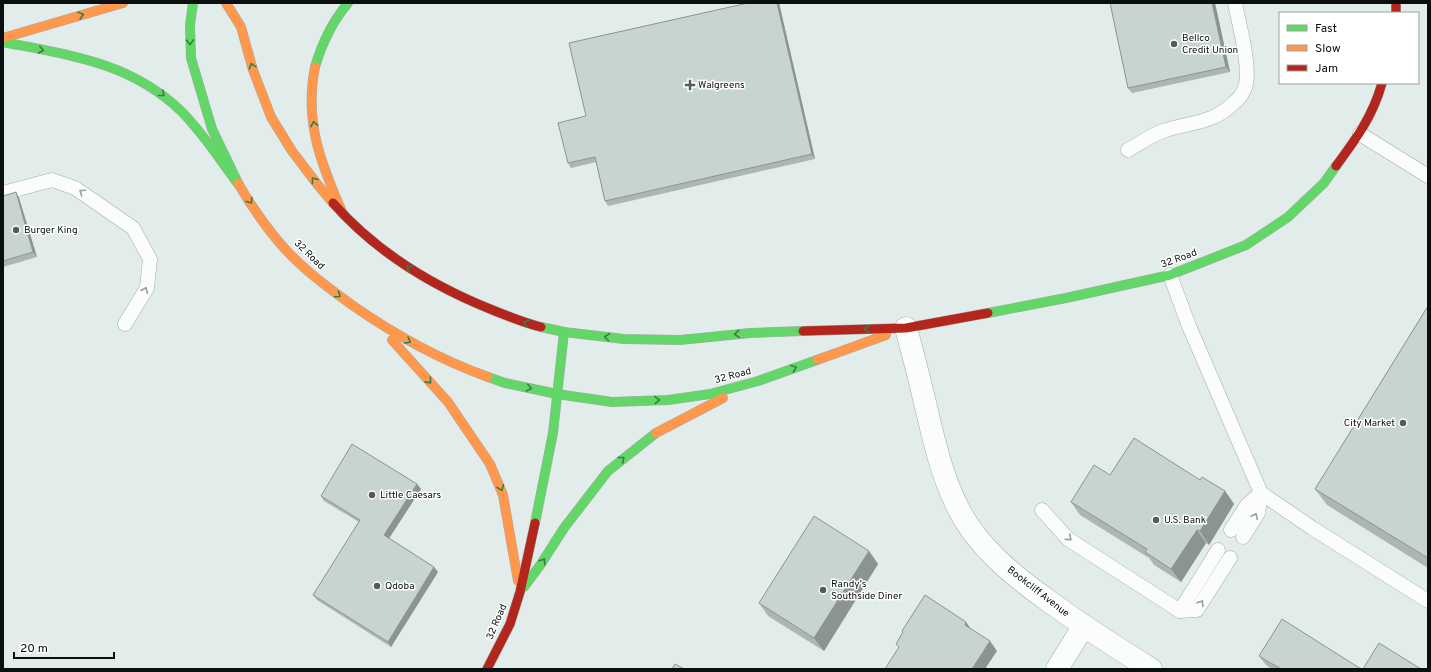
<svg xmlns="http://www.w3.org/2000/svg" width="1431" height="672" viewBox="0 0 1431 672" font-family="Overpass,sans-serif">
<rect width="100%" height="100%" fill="#e2ecea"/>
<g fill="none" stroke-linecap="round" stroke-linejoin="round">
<defs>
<g id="lane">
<polyline points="1360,134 1428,176"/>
<path d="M1128,150C1139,144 1151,135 1163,131C1190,122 1213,124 1235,102C1240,98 1245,90 1246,84C1250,63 1239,25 1235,3"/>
<polyline points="3,193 52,180 75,188 133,228 150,259 147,288 125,324"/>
<polyline points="1170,275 1189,326 1261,493 1312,528 1428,601"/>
<polyline points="1042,510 1068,539 1180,611 1197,610 1230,558"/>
<polyline points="1231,530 1247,505 1261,493"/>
<polyline points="1243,537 1258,513 1261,493"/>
<polyline points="1180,611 1218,550"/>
</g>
<g id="street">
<path d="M906,328C913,354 920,381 926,407C934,441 942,476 958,508C978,548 1015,577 1050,602C1083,626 1117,648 1151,669"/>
<polyline points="1057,669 1083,627"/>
</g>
<g id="fast">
<polyline points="193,3 190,25 191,58 212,129 238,183"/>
<path d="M3,42C69,55 130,62 181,111C203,133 220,160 239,185"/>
<path d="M315,67C322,43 332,22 348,3"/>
<polyline points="988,313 1066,298 1170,275 1246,245 1288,217 1324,183 1336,166"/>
<polyline points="541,327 564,332 624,339 680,340 750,333 803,331"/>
<polyline points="488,377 505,383 557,394 612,402 668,400 710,394 758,381 817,360"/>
<polyline points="535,523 553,433 564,332"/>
<polyline points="524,587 541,564 564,528 608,471 656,433"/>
</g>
<g id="slow">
<polyline points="226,3 241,27 253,70 271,117 292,151 317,184 333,203"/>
<polyline points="3,38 123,3"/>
<path d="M315,67C304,122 321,164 343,214"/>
<path d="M238,183C252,208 276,242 297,261C313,277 333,291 352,305C395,335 438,359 488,377"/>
<polyline points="392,340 448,402 490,464 503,495 518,581"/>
<polyline points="817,360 886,335"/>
<polyline points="656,433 723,398"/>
</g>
<g id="jam">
<polyline points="1396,3 1396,13"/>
<path d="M1336,166C1356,139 1373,116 1382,83"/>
<path d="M333,203C376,252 434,287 495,311C510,317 525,323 541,327"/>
<polyline points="803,331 906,328 988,313"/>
<polyline points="487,669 510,624 520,592 535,523"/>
</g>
</defs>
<use href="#lane" stroke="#a4acaa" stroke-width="15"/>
<use href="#street" stroke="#a4acaa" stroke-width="23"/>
<use href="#fast" stroke="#a4acaa" stroke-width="10"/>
<use href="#slow" stroke="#a4acaa" stroke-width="10"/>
<use href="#jam" stroke="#a4acaa" stroke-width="10"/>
<use href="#lane" stroke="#fbfcfc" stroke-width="14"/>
<use href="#street" stroke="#fbfcfc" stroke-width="22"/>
<use href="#fast" stroke="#63d668" stroke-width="9"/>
<use href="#slow" stroke="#ff974d" stroke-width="9"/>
<use href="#jam" stroke="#b3261e" stroke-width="9"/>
</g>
<g fill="#acb6b5">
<polygon points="748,3 779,3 815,159 608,206 605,201 596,162 571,168 568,163 586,116"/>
<polygon points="1110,3 1215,3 1230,72 1132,93 1128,88"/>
<polygon points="3,196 19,198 37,257 3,267"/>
<polygon points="1428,306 1428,568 1327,505 1315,489"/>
<polygon points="1200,480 1225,491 1234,504 1209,545 1206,543 1181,582 1154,565 1149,558 1080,515 1071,502"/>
<polygon points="417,484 421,489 389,538 434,567 438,572 391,647 317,600 313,595 359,522 324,501 321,496"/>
<polygon points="869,551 878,564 824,651 768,616 759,603"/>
<polygon points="1259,656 1361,669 1272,669 1266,665"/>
</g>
<g fill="#8c9493">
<polygon points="777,3 779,3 815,159 812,154"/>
<polygon points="1212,3 1215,3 1230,72 1226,67"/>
<polygon points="16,192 19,198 37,257 33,252"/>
<polygon points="417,484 421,489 388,540 384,535"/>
<polygon points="1225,491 1234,504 1209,545 1200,531"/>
<polygon points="1197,530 1206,543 1181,582 1171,569"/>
<polygon points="869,551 878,564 824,651 814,638"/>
<polygon points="434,567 438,572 391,647 388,642"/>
<polygon points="966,622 973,632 965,625"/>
<polygon points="990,641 997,651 985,669 972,669"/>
</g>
<g fill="#c8d4d2" stroke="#8c9493">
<polygon points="748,3 777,3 812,154 605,201 595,157 568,163 558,123 586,116 569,43"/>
<polygon points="1110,3 1212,3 1226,67 1128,88"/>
<polygon points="16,192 33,252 3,261 3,196"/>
<polygon points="1428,306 1428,558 1315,489"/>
<polygon points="1134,438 1200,480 1202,477 1225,491 1200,531 1197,530 1171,569 1145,552 1147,549 1071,502 1094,465 1110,475"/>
<polygon points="352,444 417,484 384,535 434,567 388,642 313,595 360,520 321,496"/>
<polygon points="814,516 869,551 814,638 759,603"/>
<polygon points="925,595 966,622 965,625 990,641 972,669 885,669 899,647 896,644 903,632 902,631"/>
<polygon points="1282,619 1361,669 1281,669 1259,656"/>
<polygon points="1379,643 1421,669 1363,669"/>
<polygon points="675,664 684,669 672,669"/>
</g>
<defs><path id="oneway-chevron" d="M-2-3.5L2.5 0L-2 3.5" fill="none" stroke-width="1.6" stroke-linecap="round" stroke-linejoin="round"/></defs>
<g stroke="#3a7d40">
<use href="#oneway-chevron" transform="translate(81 15) rotate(-16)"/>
<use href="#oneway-chevron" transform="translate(190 42) rotate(88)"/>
<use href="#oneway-chevron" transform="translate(41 50) rotate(11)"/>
<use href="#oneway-chevron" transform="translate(252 66) rotate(-108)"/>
<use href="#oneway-chevron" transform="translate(162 94) rotate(39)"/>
<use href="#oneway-chevron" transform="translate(314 124) rotate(-101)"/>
<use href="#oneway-chevron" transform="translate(314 180) rotate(-127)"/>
<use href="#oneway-chevron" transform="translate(250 201) rotate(56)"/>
<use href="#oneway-chevron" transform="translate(409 268) rotate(-147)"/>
<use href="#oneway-chevron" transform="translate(338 295) rotate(35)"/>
<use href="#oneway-chevron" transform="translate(526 323) rotate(-164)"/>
<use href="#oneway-chevron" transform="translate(867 329) rotate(178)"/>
<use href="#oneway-chevron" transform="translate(737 334) rotate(175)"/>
<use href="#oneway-chevron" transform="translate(607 337) rotate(-173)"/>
<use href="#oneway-chevron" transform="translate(408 341) rotate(31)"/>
<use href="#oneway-chevron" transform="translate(794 368) rotate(-20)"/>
<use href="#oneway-chevron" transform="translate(429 381) rotate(48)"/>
<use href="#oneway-chevron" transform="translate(529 388) rotate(12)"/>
<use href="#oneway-chevron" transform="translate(657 400) rotate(-2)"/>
<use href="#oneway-chevron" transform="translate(622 459) rotate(-39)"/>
<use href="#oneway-chevron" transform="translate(501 488) rotate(68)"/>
<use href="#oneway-chevron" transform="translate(543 561) rotate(-56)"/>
</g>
<g stroke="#9a9e9d">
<use href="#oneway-chevron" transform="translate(82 192) rotate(-146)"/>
<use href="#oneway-chevron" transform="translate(145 290) rotate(-67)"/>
<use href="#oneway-chevron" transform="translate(1255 516) rotate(-64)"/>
<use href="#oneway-chevron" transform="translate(1069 538) rotate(40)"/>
<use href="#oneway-chevron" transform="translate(1201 603) rotate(-58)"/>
</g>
<g fill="#555d5c" stroke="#fff" stroke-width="1.5">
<circle cx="1174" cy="44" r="4"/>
<path d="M688 79h4v4h4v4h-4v4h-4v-4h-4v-4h4z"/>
<circle cx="16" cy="230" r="4"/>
<circle cx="1403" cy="423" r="4"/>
<circle cx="372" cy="495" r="4"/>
<circle cx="1156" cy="520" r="4"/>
<circle cx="377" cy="586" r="4"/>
<circle cx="823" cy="590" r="4"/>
</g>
<g text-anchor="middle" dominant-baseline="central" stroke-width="3" stroke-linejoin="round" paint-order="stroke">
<g font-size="10" fill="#09100f" stroke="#fff" text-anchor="start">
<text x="1182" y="38">Bellco<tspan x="1182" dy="12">Credit Union</tspan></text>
<text x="698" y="85">Walgreens</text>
<text x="24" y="230">Burger King</text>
<text x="1395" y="423" text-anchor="end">City Market</text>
<text x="380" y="495">Little Caesars</text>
<text x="1164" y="520">U.S. Bank</text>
<text x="831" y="584">Randy's<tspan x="831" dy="12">Southside Diner</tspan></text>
<text x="385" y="586">Qdoba</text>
</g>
<g font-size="10" fill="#09100f" stroke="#fff">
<text transform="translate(309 255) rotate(44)">32 Road</text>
<text transform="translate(1179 259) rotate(-20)">32 Road</text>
<text transform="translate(733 376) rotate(-15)">32 Road</text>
<text transform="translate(1038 592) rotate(38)">Bookcliff Avenue</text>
<text transform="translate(497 622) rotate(-67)">32 Road</text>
</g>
</g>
<rect width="1431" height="672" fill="none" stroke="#09100f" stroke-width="8"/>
<rect x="1279" y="12" width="140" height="72" fill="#ffffff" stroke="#9d9f9f"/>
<rect x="1287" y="25" width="20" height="6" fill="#63d668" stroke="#9d9f9f"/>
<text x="1315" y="32" font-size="12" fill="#09100f">Fast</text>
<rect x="1287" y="45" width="20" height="6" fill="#ff974d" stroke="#9d9f9f"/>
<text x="1315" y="52" font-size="12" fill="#09100f">Slow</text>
<rect x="1287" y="65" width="20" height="6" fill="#b3261e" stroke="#9d9f9f"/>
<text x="1315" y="72" font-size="12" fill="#09100f">Jam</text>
<path d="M14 652v6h100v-6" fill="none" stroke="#09100f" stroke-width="2"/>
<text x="20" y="652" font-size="12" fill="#09100f" stroke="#ffffff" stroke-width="3" paint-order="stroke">20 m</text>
</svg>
